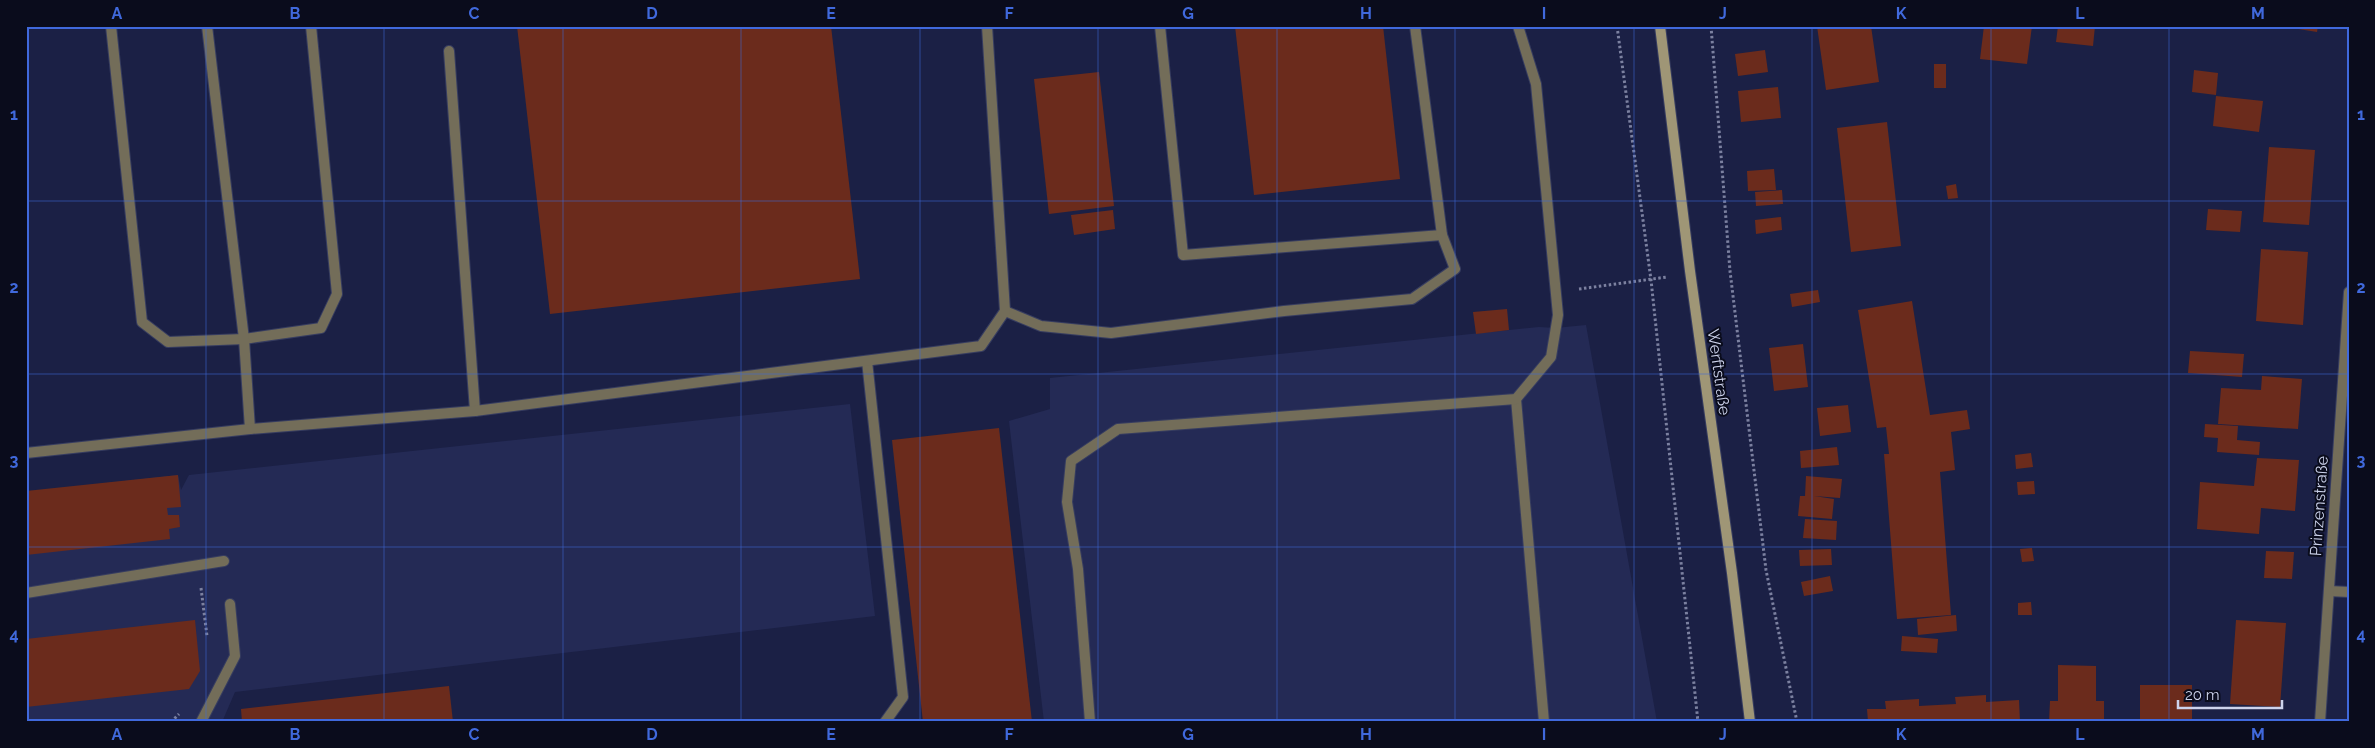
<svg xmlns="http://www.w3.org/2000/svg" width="2375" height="748" viewBox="0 0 2375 748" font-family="Raleway,sans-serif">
<rect width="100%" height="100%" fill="#1b2045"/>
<g fill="#242a55">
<polygon points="1586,325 1657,722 1044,722 1009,421 1050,409 1050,378 1539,327 1555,328"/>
<polygon points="850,404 875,616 235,692 222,722 26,722 26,492 178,475 181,490 189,475"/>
</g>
<g fill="#6b2b1c">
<polygon points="517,26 831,26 860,279 550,314"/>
<polygon points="1235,26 1383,26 1400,179 1254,195"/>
<polygon points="1817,26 1871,26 1879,82 1826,90"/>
<polygon points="1984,26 2032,26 2027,64 1980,59"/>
<polygon points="2058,26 2095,26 2093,46 2056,42"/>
<polygon points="2279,26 2318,26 2317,32"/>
<polygon points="1765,50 1768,72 1738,76 1735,54"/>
<rect x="1934" y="64" width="12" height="24"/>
<polygon points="2194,70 2218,73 2216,95 2192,92"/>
<polygon points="1099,72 1114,206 1049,214 1034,79"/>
<polygon points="1778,87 1781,118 1741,122 1738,91"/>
<polygon points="2216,96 2263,101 2259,132 2213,126"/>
<polygon points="1887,122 1901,246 1851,252 1837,128"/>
<polygon points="2269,147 2315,150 2309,225 2263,222"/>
<polygon points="1774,169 1776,190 1748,191 1747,171"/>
<polygon points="1956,184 1958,198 1948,199 1946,186"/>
<polygon points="1782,190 1783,204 1756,206 1755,192"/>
<polygon points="2208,209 2242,211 2240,232 2206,230"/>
<polygon points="1113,210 1115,229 1074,235 1071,215"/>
<polygon points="1781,217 1782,230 1756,234 1755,220"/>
<polygon points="2261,249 2308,252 2303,325 2256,321"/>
<polygon points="1818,290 1820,302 1792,307 1790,294"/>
<polygon points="1912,301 1930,415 1967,410 1970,429 1951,432 1955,470 1940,472 1951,615 1897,619 1884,454 1889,454 1886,427 1877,428 1858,310"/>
<polygon points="1507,309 1509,330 1476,334 1473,312"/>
<polygon points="1803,344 1808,387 1774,391 1769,348"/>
<polygon points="2190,351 2244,354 2242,377 2188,373"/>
<polygon points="2262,376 2302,379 2298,429 2218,424 2221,388 2261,390"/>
<polygon points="1848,405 1851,432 1820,436 1817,408"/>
<polygon points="2205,424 2238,426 2237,440 2260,442 2259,455 2217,452 2218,438 2204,437"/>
<polygon points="999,428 1032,722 923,722 892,440"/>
<polygon points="1837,447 1839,465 1801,468 1800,451"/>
<polygon points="2031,453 2033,467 2016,469 2015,455"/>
<polygon points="2257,458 2299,460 2295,511 2261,508 2259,534 2197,529 2200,482 2254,486"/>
<polygon points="178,475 181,507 167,508 168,515 179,515 180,527 169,529 170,539 26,555 26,491"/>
<polygon points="1806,476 1842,479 1840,498 1814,496 1834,499 1832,519 1798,516 1800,496 1805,496"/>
<polygon points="2034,481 2035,494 2018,495 2017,482"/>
<polygon points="1805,519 1837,521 1836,540 1803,538"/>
<polygon points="2032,548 2034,561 2022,562 2020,549"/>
<polygon points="1831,549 1832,565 1800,566 1799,550"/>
<polygon points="2266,551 2294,552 2292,579 2264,578"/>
<polygon points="1830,576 1833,591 1804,596 1801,582"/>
<polygon points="2031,602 2032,615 2018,615 2018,603"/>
<polygon points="1956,615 1957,631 1918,635 1917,619"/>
<polygon points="195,620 200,671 189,689 26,707 26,639"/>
<polygon points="2236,620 2286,623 2280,707 2230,704"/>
<polygon points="1902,636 1938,639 1937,653 1901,651"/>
<polygon points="2058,665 2096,666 2096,701 2104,701 2104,722 2049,722 2050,701 2058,701"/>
<rect x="2140" y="685" width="52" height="37"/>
<polygon points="449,686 453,722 242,722 241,709"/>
<polygon points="1986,695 1986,702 2019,700 2020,722 1868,722 1867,709 1886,709 1885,701 1919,699 1919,706 1956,704 1955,697"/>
</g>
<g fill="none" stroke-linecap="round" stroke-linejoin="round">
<defs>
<g id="lane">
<polyline points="111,26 142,322 168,342 244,339 321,328 337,294 311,26"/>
<polyline points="207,26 244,339 250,429"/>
<polyline points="1160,26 1183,255 1442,235"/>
<polyline points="449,51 475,411"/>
<polyline points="1005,311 1041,326 1111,333 1284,311 1412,299 1455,269 1442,235 1415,26"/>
<polyline points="867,361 903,697 885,722"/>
<polyline points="1516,399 1544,722"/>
<polyline points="26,453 250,429 475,411 981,346 1005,311 987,26"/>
<polyline points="26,593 224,561"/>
<polyline points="201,722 235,656 230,604"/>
<polyline points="1090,722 1078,569 1067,502 1071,461 1118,429 1516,399 1551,357 1558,315 1536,84 1518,26"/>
</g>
<g id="street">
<polyline points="2329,591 2349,592"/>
<polyline points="2320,722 2349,292"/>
</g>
<polyline id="secondary" points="1660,26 1690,271 1732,573 1750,722"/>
</defs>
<use href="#lane" stroke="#373d60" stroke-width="12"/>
<use href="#street" stroke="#373d60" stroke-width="12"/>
<use href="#secondary" stroke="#373d60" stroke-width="12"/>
<g stroke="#7c81a0" stroke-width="3" stroke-dasharray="2.5 2.5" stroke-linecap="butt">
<polyline points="1617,26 1651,280 1698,722"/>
<polyline points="1711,26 1730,271 1766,570 1797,722"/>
<polyline points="1579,289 1667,277"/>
<polyline points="201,588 207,636"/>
<polyline points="171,722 179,714"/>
</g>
<use href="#lane" stroke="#736d59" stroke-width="10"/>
<use href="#street" stroke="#736d59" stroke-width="10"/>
<use href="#secondary" stroke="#9f9676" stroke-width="10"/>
</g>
<path fill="none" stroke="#4069dc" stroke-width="1" stroke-opacity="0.55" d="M206,26V722M384,26V722M563,26V722M741,26V722M920,26V722M1098,26V722M1277,26V722M1455,26V722M1634,26V722M1812,26V722M1991,26V722M2169,26V722M26,201H2349M26,374H2349M26,547H2349"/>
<g text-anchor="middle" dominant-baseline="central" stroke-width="4" stroke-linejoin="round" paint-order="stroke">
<g font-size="16" fill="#cdd3ec" stroke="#0a0c1c">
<text transform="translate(1719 372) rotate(82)">Werftstraße</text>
<text transform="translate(2319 506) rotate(-86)">Prinzenstraße</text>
</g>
</g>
<rect width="2375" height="748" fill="none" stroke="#0a0c1c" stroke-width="55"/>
<path d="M2178 700v8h104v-8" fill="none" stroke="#cdd3ec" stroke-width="2.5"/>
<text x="2185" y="700" font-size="15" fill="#cdd3ec" stroke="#0a0c1c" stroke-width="4" paint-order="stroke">20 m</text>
<rect x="28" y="28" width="2320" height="692" fill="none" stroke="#4069dc" stroke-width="2"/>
<g font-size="16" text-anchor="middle" font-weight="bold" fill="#4069dc">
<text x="117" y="19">A</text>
<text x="295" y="19">B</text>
<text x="474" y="19">C</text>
<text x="652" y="19">D</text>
<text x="831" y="19">E</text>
<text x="1009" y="19">F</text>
<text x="1188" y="19">G</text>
<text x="1366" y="19">H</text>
<text x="1544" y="19">I</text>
<text x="1723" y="19">J</text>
<text x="1901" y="19">K</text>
<text x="2080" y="19">L</text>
<text x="2258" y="19">M</text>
<text x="14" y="120">1</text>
<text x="2361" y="120">1</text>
<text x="14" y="293">2</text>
<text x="2361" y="293">2</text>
<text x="14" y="466">3</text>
<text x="2361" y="466">3</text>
<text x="14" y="640">4</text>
<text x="2361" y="640">4</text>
<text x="117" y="740">A</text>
<text x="295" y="740">B</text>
<text x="474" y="740">C</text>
<text x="652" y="740">D</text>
<text x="831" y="740">E</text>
<text x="1009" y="740">F</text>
<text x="1188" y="740">G</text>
<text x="1366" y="740">H</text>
<text x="1544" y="740">I</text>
<text x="1723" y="740">J</text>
<text x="1901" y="740">K</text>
<text x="2080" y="740">L</text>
<text x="2258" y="740">M</text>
</g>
</svg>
